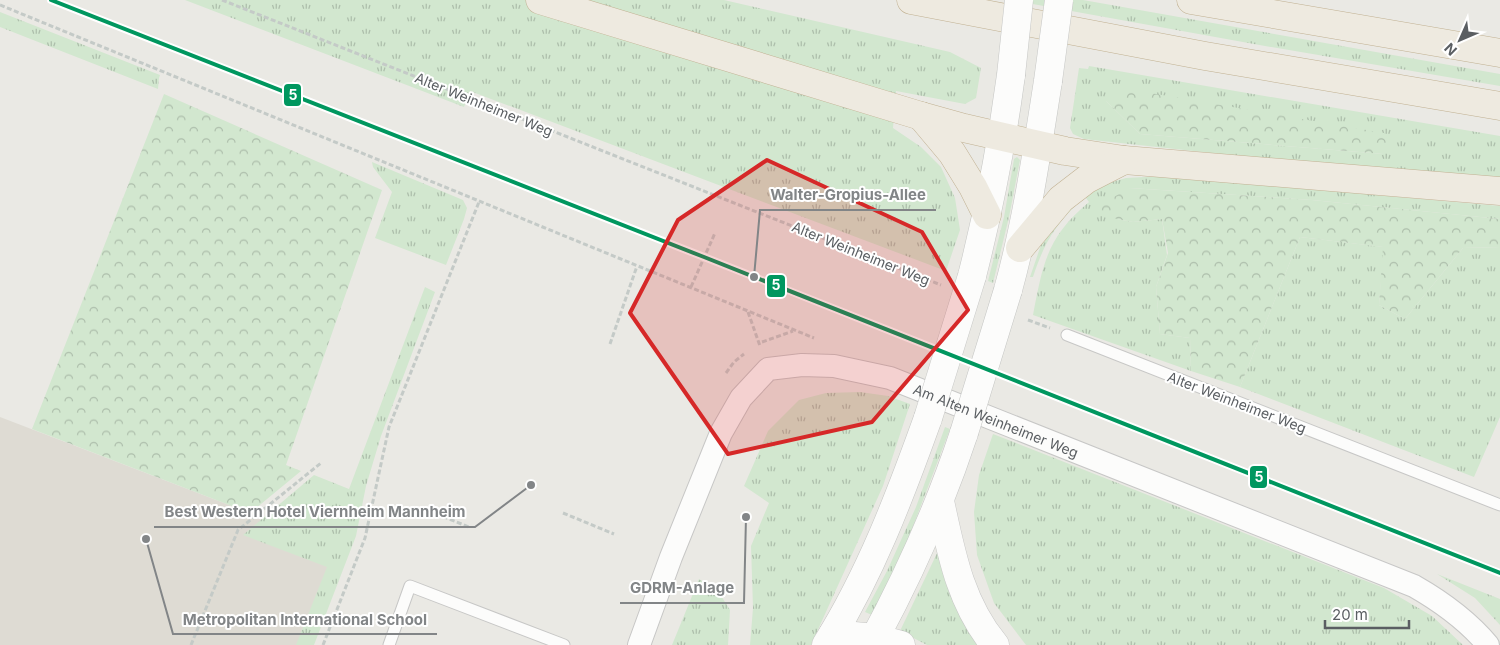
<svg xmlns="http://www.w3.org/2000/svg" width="1500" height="645" viewBox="0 0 1500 645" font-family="Inter,sans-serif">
<defs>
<pattern id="grass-tufts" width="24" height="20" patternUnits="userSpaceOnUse" patternTransform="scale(1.25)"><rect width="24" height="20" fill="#d2e7cf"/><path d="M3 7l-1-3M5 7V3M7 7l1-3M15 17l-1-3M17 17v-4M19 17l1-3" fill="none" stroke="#adbeab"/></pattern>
<pattern id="forest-crowns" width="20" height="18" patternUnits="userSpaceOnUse" patternTransform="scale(1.25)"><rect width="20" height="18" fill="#d2e7cf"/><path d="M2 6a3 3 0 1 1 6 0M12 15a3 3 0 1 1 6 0" fill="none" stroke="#adbeab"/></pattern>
</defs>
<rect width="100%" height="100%" fill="#eae9e4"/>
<polygon fill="#dedbd3" points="0,417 250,513 334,565 304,645 0,645"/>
<g fill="url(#grass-tufts)" fill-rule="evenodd">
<polygon points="185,0 724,0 950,52 981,68 976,98 965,104 896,91 893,128 921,147 941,167 955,198 960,230 946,271 470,91 464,107"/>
<polygon points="1010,0 1083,0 1500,74 1500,86 1265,46"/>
<polygon points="0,12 160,75 159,78 158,89 0,27"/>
<path d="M1089,66L1500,136V179L1230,155L1084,139L1073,134L1070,128L1079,68L1088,69ZM1106,101L1384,154L1140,134Z"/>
<polygon points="1017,157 1020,160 1009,217 993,283 988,281 1004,217 1014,159"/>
<polygon points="372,162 463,200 467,208 464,219 446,265 375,238 392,192 373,167"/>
<path d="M1162,176L1500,206V219L1312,200L1130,188L1117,219L1133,222L1162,219L1167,255L1156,287L1160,334L1190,338L1191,371L1033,315C1043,263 1047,237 1089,202L1083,194L1101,185L1126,178Z"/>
<path d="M1078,203C1054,226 1043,246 1033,277H1030L1042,242L1060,214Z"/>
<polygon points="1300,237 1384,247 1379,305 1405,319 1463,248 1500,247 1500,417 1474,477 1240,387"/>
<polygon points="425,287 435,292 381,436 366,486 356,536 314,645 296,645 327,567 243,535 314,475 349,489"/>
<polygon points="860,392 888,396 910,404 883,486 811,645 750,645 753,608 751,546 769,503 744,486 768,431 799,400 826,393"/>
<polygon points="945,427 950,429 909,537 872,615 865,612 887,571 916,507"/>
<polygon points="993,434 1384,588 1432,616 1463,645 1026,645 994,603 977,555 974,512 979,475"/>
<polygon points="939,549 980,645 927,645 900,631"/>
<polygon points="1437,574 1500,599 1500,625 1475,598"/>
<polygon points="699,579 718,591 730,610 728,645 672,645"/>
</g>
<g fill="url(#forest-crowns)">
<polygon points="1127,89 1384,133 1390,143 1384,154 1140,134 1106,101"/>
<polygon points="164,94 382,190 286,465 301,471 250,513 32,429"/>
<polygon points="1130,188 1312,200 1500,219 1500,247 1463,248 1405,319 1379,305 1383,247 1300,237 1240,387 1191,371 1190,338 1160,334 1156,287 1168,253 1162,219 1133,222 1117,219 1090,210"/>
</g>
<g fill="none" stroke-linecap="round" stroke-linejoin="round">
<defs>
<g id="service">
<polyline points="1067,335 1500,505"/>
<polyline points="389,645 410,586 564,645"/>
</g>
<g id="minor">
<path id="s1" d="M639,645L671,557L721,433L741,398L768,369L802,365L834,366L890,378L1414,586C1442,602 1467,620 1488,645"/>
</g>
<g id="tertiary">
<path d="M940,501C951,552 960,603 995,645"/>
<polyline points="833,634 875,638 901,645"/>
</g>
<g id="secondary">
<path d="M972,276C989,209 1002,143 1011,75"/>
<path d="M1008,290C1027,221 1037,151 1048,81"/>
<path d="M826,645C870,575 900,496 928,418"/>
<path d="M871,645C908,577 940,506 964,433"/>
</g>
<g id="motorway">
<polyline points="540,0 921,116 964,128 1065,151 1124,160 1500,191"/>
<polyline points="911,0 1205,56 1500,106"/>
<polyline points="1191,0 1500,53"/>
<polyline points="921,116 952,153 973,187 987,215"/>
<polyline points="1020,248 1061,199 1087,179 1124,160"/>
</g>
</defs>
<use href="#service" stroke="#c7c7c6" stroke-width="13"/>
<use href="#minor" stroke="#c7c7c6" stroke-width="24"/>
<use href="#tertiary" stroke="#c7c7c6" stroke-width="29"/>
<use href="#secondary" stroke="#c5c6c4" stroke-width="29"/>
<use href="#motorway" stroke="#c1b192" stroke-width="29"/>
<g stroke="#c4cac7" stroke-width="3" stroke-dasharray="5 2.5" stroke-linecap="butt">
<polyline points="222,0 941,285"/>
<polyline points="0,5 814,338"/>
<polyline points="691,287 715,233"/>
<polyline points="748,312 760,346"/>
<polyline points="1028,320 1050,328"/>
<polyline points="762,342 793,331"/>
<polyline points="610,344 637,266"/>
<polyline points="726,373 734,362 744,354"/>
<polyline points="429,511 469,527"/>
<polyline points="563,513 614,534"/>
<polyline points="191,645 238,530 321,463"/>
<polyline points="323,645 365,538 389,427 479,202"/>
</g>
<use href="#service" stroke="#fcfcfb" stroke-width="11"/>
<use href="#minor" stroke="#fcfcfb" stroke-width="22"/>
<use href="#tertiary" stroke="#fcfcfb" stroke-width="28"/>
<use href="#secondary" stroke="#fcfcfb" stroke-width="28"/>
<use href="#motorway" stroke="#eeeae0" stroke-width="28"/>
<defs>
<g id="secondary-bridge">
<polyline points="1011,75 1019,0"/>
<polyline points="1048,81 1059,0"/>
<polyline points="928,418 972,276"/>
<polyline points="964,433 1008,290"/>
</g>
</defs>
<use href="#secondary-bridge" stroke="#c5c6c4" stroke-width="29" stroke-linecap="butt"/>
<use href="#secondary-bridge" stroke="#fcfcfb" stroke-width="28"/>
<defs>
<polyline id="tram-1" points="51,0 704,257 1500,573"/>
</defs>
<use href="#tram-1" stroke="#fff" stroke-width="8"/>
<use href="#tram-1" stroke="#00975f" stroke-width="4"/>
</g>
<path fill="#d62828" fill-opacity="0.2" stroke="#d62828" stroke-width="4" stroke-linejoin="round" d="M767,160L922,232L968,310L872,422L728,454L630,313L678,220Z"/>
<g text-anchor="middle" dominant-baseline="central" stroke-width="4" stroke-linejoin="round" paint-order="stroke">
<g font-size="14" fill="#5a5e62" stroke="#fff">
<text transform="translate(484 104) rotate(22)">Alter Weinheimer Weg</text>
<text transform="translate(861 253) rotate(22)">Alter Weinheimer Weg</text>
<text transform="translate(1237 402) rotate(21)">Alter Weinheimer Weg</text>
<text stroke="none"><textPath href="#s1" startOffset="545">Am Alten Weinheimer Weg</textPath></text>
</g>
</g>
<path fill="none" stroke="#828587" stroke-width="2" d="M754 277L760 210H936M531 485L475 527H154M746 517L744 603H620M146 539L173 634H437"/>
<g fill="#828587" stroke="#fff" stroke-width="2">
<circle cx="754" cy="277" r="5"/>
<circle cx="531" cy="485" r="5"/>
<circle cx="746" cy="517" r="5"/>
<circle cx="146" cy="539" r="5"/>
</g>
<g font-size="15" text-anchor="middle" font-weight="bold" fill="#828587" stroke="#fff" stroke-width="4" stroke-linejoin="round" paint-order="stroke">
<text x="848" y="200">Walter-Gropius-Allee</text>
<text x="315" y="517">Best Western Hotel Viernheim Mannheim</text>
<text x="682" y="593">GDRM-Anlage</text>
<text x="305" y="625">Metropolitan International School</text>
</g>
<g stroke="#fff" stroke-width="2">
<rect x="283" y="83" width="19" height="24" rx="5" fill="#00975f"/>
<rect x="766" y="274" width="20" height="24" rx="5" fill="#00975f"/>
<rect x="1249" y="465" width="19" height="24" rx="5" fill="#00975f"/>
</g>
<g font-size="14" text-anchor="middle" font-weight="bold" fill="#fff">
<text x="293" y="100">5</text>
<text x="776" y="290">5</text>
<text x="1259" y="482">5</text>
</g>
<g transform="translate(1460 40) rotate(225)" stroke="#ffffff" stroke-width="4" paint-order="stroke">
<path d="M0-4L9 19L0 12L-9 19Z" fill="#5a5e62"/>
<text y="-8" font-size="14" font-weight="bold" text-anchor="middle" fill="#5a5e62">N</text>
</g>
<path d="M1325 620v8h84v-8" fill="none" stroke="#5a5e62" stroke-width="2.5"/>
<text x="1332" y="620" font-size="15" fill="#5a5e62" stroke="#ffffff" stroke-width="4" paint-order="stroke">20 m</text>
</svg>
